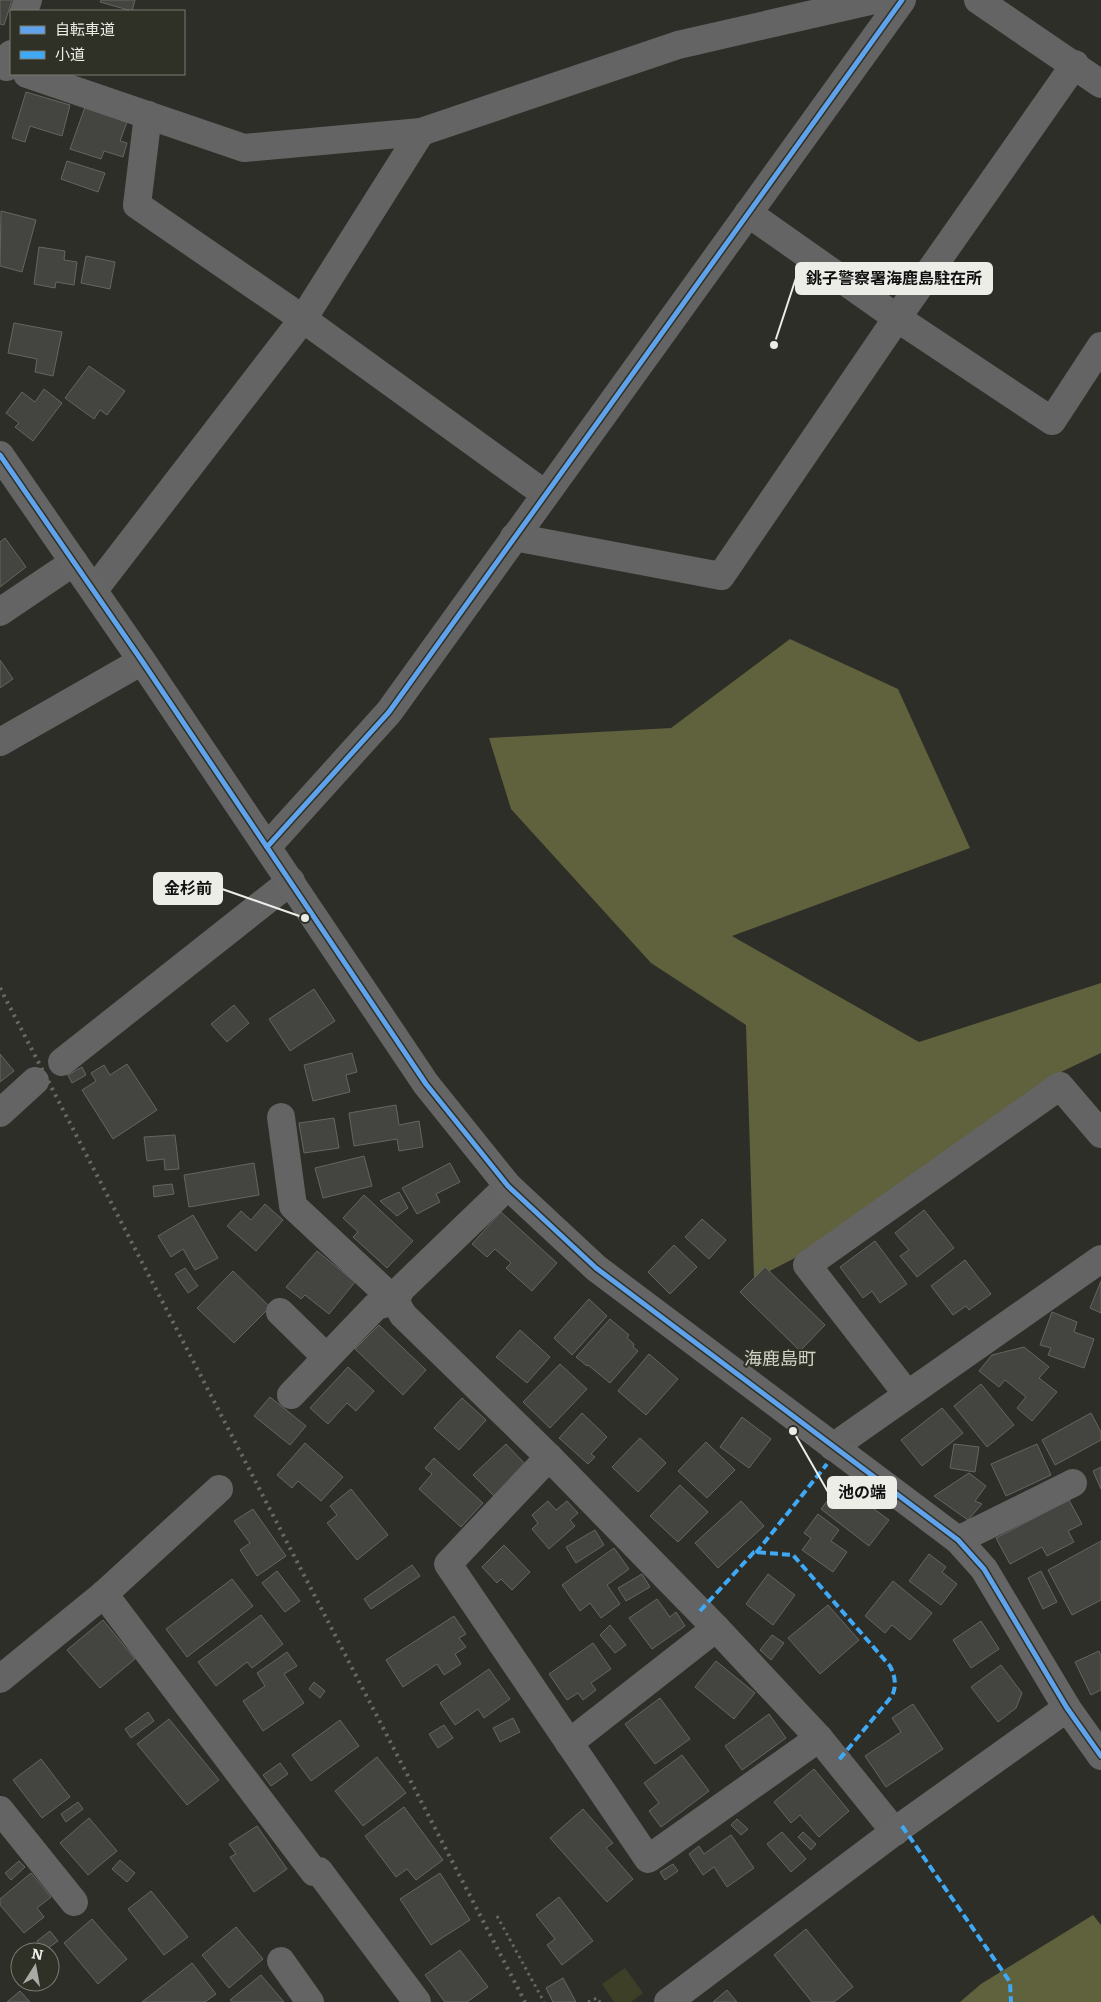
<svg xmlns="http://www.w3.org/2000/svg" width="1101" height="2002" viewBox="0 0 1101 2002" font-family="Literata,'Noto Sans JP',serif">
<rect width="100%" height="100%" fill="#2d2e28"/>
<polygon fill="#3e3f27" points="625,1968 643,1993 631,2002 614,2002 602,1984"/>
<g fill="#60613d">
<polygon points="790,639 898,689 970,848 732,936 919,1042 1101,983 1101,1053 1063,1071 793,1259 754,1279 746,1025 651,963 511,809 489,738 671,728"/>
<polygon points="1093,1915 1101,1925 1101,2002 960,2002 981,1984"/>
</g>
<g fill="#444540" stroke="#656661">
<polygon points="0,0 12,0 4,25 0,24"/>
<polygon points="101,0 135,0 132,11 100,2"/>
<polygon points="26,92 70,105 62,136 30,126 25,142 12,138"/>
<polygon points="85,107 127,122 120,141 127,143 123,157 104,151 101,159 70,149"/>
<polygon points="67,161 105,173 98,192 61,179"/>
<polygon points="1,211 36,220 22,272 0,266"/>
<polygon points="39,247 65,251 64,260 77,262 74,285 56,282 55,288 34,284"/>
<polygon points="86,256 115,262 110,289 81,283"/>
<polygon points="14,323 62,332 53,376 35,372 37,359 8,353"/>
<polygon points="89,366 125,391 107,415 100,410 94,419 65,398"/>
<polygon points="44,389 62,403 33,441 15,427 19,423 6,413 22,392 35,402"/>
<polygon points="5,538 26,567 0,587 0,542"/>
<polygon points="0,660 13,679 0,688"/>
<polygon points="314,989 335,1021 290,1051 269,1019"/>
<polygon points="234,1005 249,1023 227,1042 211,1024"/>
<polygon points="352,1053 357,1072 346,1075 350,1092 313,1101 304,1065"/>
<polygon points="0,1054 14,1071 0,1082"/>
<polygon points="127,1064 157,1110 113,1139 82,1090 96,1081 91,1073 104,1065 110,1075"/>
<polygon points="82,1067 86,1075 72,1083 68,1075"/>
<polygon points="396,1105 399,1125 419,1121 423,1147 399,1151 397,1139 354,1146 349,1113"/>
<polygon points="334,1118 339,1148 304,1153 299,1123"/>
<polygon points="175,1135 179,1169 165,1170 164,1159 147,1161 144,1137"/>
<polygon points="364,1156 372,1186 323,1198 315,1168"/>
<polygon points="254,1163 259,1195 189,1207 184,1175"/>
<polygon points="450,1163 460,1182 436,1194 440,1202 417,1214 402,1188"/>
<polygon points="172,1184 174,1194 154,1197 153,1186"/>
<polygon points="399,1192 408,1208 397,1216 380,1201"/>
<polygon points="364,1195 413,1241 387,1268 353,1237 358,1232 343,1218"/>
<polygon points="265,1204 283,1220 256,1251 227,1226 241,1211 251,1220"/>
<polygon points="924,1210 954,1248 917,1277 900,1256 909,1250 895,1233"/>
<polygon points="501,1212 557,1263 532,1291 506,1268 511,1263 495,1249 487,1257 472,1244"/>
<polygon points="193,1215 218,1258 195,1270 183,1249 171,1257 158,1236"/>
<polygon points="702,1219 726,1240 709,1259 685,1237"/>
<polygon points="875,1241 907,1284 880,1303 872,1291 863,1298 840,1267"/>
<polygon points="674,1245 697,1267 670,1294 648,1272"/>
<polygon points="317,1251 355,1282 329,1314 305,1295 301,1299 286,1287"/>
<polygon points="965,1260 991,1294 969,1310 966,1306 953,1315 931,1286"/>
<polygon points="765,1267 825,1325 800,1351 740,1292"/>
<polygon points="185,1268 198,1286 188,1293 175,1274"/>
<polygon points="233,1271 270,1307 234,1343 197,1308"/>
<polygon points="1101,1281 1101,1313 1090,1308"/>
<polygon points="589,1299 607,1316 572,1355 554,1338"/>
<polygon points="1052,1312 1077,1322 1074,1332 1094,1339 1084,1368 1048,1355 1051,1348 1040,1345"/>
<polygon points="610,1319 629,1335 627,1338 634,1344 633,1347 638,1351 610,1383 588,1365 587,1366 576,1357"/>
<polygon points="379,1325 426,1370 403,1395 355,1349"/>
<polygon points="520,1330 550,1357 527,1383 496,1357"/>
<polygon points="1024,1347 1049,1367 1039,1378 1057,1392 1032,1421 1017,1408 1026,1397 1005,1380 999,1387 979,1371 992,1355"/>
<polygon points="649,1354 678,1379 646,1415 618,1391"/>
<polygon points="560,1364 587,1389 550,1428 523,1402"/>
<polygon points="348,1367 374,1391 356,1411 347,1403 328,1424 310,1408"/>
<polygon points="981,1384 1014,1425 987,1447 954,1406"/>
<polygon points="270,1397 306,1426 290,1445 254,1416"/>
<polygon points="462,1398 486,1420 459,1450 434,1428"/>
<polygon points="942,1408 963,1433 922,1466 901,1440"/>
<polygon points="582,1413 607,1437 591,1454 595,1457 588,1464 559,1438"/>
<polygon points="1091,1413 1101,1432 1101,1440 1055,1465 1042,1440"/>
<polygon points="742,1417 771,1439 749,1468 720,1447"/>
<polygon points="640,1438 666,1463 638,1492 612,1467"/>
<polygon points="706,1442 735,1470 707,1498 678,1471"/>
<polygon points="305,1443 343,1477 321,1501 298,1481 292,1488 277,1475"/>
<polygon points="506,1444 527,1466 495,1497 473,1475"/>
<polygon points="954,1444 979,1447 975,1472 950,1468"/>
<polygon points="1037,1444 1051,1475 1006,1496 991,1464"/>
<polygon points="434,1458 483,1503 461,1527 419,1489 432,1474 425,1468"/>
<polygon points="1101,1467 1101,1489 1093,1471"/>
<polygon points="969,1473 986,1486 975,1501 982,1504 968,1520 934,1496"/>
<polygon points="840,1484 889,1520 869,1546 821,1509"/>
<polygon points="680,1485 708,1512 678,1542 650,1516"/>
<polygon points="351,1489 388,1535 357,1560 327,1523 337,1515 330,1506"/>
<polygon points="1069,1500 1082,1524 1068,1531 1074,1542 1047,1556 1042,1547 1010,1564 996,1538"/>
<polygon points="548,1501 556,1510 567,1501 578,1513 570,1520 575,1526 549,1549 532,1529 538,1523 532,1515"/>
<polygon points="741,1501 764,1526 718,1568 695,1543"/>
<polygon points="253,1509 286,1556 257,1576 240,1550 250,1543 234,1521"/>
<polygon points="818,1514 839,1530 831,1541 847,1552 833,1572 802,1550 811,1538 804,1533"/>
<polygon points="595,1530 604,1545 576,1563 566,1547"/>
<polygon points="1101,1541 1101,1600 1072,1615 1048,1570"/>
<polygon points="504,1545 530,1572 512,1590 501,1579 497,1583 482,1567"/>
<polygon points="614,1548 629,1569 607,1585 620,1604 601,1618 590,1603 580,1611 562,1585"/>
<polygon points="929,1554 946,1567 942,1572 957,1584 941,1605 909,1581"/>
<polygon points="412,1565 420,1576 371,1609 364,1599"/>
<polygon points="277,1571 300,1601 285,1612 262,1583"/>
<polygon points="1041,1571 1057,1602 1043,1609 1028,1578"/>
<polygon points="642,1574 650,1587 626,1601 618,1588"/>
<polygon points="768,1574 795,1595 773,1625 746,1604"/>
<polygon points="232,1579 253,1606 187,1657 166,1629"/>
<polygon points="893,1581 932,1613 910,1640 892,1625 885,1633 865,1616"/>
<polygon points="657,1599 670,1617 676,1612 685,1626 652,1649 629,1618"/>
<polygon points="828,1605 859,1640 820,1674 788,1638"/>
<polygon points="261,1615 283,1644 252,1668 247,1662 216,1686 198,1662"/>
<polygon points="454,1616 466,1634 459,1638 466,1647 455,1654 461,1664 444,1675 437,1664 403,1687 386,1660"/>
<polygon points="103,1620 135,1659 100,1688 67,1650"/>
<polygon points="981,1621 999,1649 971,1668 953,1640"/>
<polygon points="610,1625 626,1645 615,1653 600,1635"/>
<polygon points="772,1635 784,1643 771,1660 760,1650"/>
<polygon points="593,1643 611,1669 591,1683 596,1690 583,1700 578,1693 567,1700 549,1674"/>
<polygon points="1099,1651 1101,1656 1101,1690 1091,1695 1075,1662"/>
<polygon points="287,1652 297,1666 284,1674 304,1703 263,1731 243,1701 265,1686 257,1673"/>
<polygon points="716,1661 755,1693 734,1719 695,1687"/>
<polygon points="1001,1665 1022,1693 1016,1708 998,1722 971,1687"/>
<polygon points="489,1669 510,1699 484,1718 478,1709 455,1725 440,1703"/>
<polygon points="314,1682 325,1691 320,1698 309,1689"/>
<polygon points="660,1698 690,1739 655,1764 625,1724"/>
<polygon points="913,1704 943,1749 886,1787 865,1756 901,1732 892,1718"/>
<polygon points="148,1712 154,1721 131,1738 125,1729"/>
<polygon points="769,1714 786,1738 742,1770 725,1746"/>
<polygon points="513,1718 520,1732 500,1742 493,1728"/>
<polygon points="169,1719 219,1780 187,1805 137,1744"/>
<polygon points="340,1720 359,1746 311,1781 292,1755"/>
<polygon points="444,1725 453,1738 438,1748 429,1734"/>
<polygon points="682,1755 709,1791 661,1827 649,1811 659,1803 644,1783"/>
<polygon points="377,1757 406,1793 363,1826 335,1791"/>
<polygon points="41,1759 70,1797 42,1818 13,1780"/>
<polygon points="280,1763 288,1774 271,1786 263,1775"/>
<polygon points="814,1769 849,1811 819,1837 800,1815 791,1823 774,1802"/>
<polygon points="78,1802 83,1809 66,1822 61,1814"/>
<polygon points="404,1807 443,1860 416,1880 407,1869 396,1877 365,1836"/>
<polygon points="583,1809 613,1843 606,1848 633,1879 607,1902 550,1838"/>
<polygon points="89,1818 117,1851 88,1875 60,1843"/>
<polygon points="737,1819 748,1829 741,1835 731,1825"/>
<polygon points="257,1826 287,1869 254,1892 230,1857 236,1854 229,1844"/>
<polygon points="782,1832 806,1859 791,1872 767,1844"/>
<polygon points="803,1832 816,1844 811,1850 798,1837"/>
<polygon points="731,1835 754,1868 727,1887 714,1867 703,1875 689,1854 699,1846 704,1854"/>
<polygon points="120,1860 135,1873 127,1882 112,1869"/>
<polygon points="19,1861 25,1867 11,1880 5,1873"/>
<polygon points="673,1864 678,1871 665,1880 660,1872"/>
<polygon points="31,1873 51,1897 37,1908 44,1917 24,1933 0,1905 0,1899"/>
<polygon points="440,1873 470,1920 431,1945 400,1899"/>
<polygon points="151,1891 188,1937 164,1955 128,1909"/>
<polygon points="559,1897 593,1941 562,1965 547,1945 555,1939 536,1915"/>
<polygon points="92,1919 127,1959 98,1984 64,1943"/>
<polygon points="236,1927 263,1959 229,1988 202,1955"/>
<polygon points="806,1929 853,1987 834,2002 812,2002 774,1955"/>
<polygon points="50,1931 58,1941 44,1951 37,1941"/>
<polygon points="460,1950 488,1987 467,2002 445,2002 425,1975"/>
<polygon points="192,1963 216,1994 205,2002 142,2002"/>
<polygon points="261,1975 284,2002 232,2002 230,2000"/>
<polygon points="563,1978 576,2002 553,2002 546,1988"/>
<polygon points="727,1990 737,2002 713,2002"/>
<polygon points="20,1991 30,2002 7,2002"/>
</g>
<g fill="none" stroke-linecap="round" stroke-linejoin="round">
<g stroke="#676766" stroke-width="3" stroke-dasharray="2.5 4" stroke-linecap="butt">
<polyline points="497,1916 544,2002"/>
<polyline points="588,2002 597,1998 600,2002"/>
</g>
<g stroke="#636463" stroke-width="28">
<polyline points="978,0 1101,84"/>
<polyline points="24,11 28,0"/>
<polyline points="7,67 11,54"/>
<polyline points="27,74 244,148 421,132 678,45 874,0"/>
<polyline points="148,115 137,205 303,319 545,494"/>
<polyline points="748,213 897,318 1052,421 1101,346"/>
<polyline points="514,537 721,576 897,318 1075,64"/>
<polyline points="94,590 303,319 421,132"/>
<polyline points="0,612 74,562"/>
<polyline points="0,742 142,661"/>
<polyline points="267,847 389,712 902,0"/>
<polyline points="62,1062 291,881"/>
<polyline points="0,1113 35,1081"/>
<polyline points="281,1117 293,1206 395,1301"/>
<polyline points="508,1186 401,1289 395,1301 403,1315 549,1457 716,1628 819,1738 895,1832"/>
<polyline points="280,1312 326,1357"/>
<polyline points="907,1394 807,1265 1060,1086 1101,1134"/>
<polyline points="291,1395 376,1306 395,1301"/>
<polyline points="833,1447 1101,1259"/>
<polyline points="549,1457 448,1564 648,1859 819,1738"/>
<polyline points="958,1540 1073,1483"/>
<polyline points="104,1594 314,1872 319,1871 417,2002"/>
<polyline points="0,1679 104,1594 219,1489"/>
<polyline points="569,1743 716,1628"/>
<polyline points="0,1810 74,1902"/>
<polyline points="281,1961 310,2002"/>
</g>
<g stroke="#646564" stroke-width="28">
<polyline points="0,455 142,661 426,1084 508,1186 596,1268 958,1540 984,1569 1067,1708 1101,1756"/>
<polyline points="668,2002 902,1826 1067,1708"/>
</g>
<polyline stroke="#686966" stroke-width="4" stroke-dasharray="2.5 5" stroke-linecap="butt" points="0,988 525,2002"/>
<g stroke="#3fa9f5" stroke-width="4" stroke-dasharray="8 4" stroke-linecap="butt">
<polyline points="756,1553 827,1464"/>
<path d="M700,1611L754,1552L793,1555L890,1666C895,1676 897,1685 892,1696L838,1761"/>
<polyline points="902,1826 1010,1982 1011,2002"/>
</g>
<defs>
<g id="cycleway">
<polyline points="0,455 142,661 426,1084 508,1186 596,1268 958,1540 984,1569 1067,1708 1101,1756"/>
<polyline points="267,847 389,712 902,0"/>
</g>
</defs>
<use href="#cycleway" stroke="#2f3026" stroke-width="8"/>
<use href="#cycleway" stroke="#60a3ed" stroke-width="5"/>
</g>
<g text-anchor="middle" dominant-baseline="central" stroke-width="4" stroke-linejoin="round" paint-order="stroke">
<g font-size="18" fill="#d2d3c7" stroke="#2f3026">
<text x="780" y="1357">海鹿島町</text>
</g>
</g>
<path fill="none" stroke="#ecede7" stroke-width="2" d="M774 345L796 278M305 918L222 889M793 1431L828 1492"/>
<g fill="#ecede7" stroke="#2f3026" stroke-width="2">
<circle cx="774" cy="345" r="5"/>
<circle cx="305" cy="918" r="5"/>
<circle cx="793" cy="1431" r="5"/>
</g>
<g fill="#ecede7" stroke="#ecede7" stroke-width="2">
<rect x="796" y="263" width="196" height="31" rx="5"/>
<rect x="154" y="873" width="68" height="31" rx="5"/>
<rect x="828" y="1477" width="68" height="31" rx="5"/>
</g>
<g font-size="16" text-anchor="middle" font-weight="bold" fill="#111">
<text x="894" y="284">銚子警察署海鹿島駐在所</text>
<text x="188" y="894">金杉前</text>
<text x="862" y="1498">池の端</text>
</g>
<rect x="10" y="10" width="175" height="65" fill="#2f3026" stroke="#7b7c73"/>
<rect x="20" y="26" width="25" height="8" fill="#60a3ed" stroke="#7b7c73"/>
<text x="55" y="35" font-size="15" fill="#ecede7">自転車道</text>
<rect x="20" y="51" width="25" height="8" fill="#3fa9f5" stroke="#7b7c73"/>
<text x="55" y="60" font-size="15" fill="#ecede7">小道</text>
<g transform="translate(35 1967) rotate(11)"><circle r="24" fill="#2f3026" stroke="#7b7c73"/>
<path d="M0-4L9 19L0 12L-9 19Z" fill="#a9aaa4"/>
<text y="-8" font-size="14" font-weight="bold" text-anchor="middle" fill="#ecede7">N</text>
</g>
</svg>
